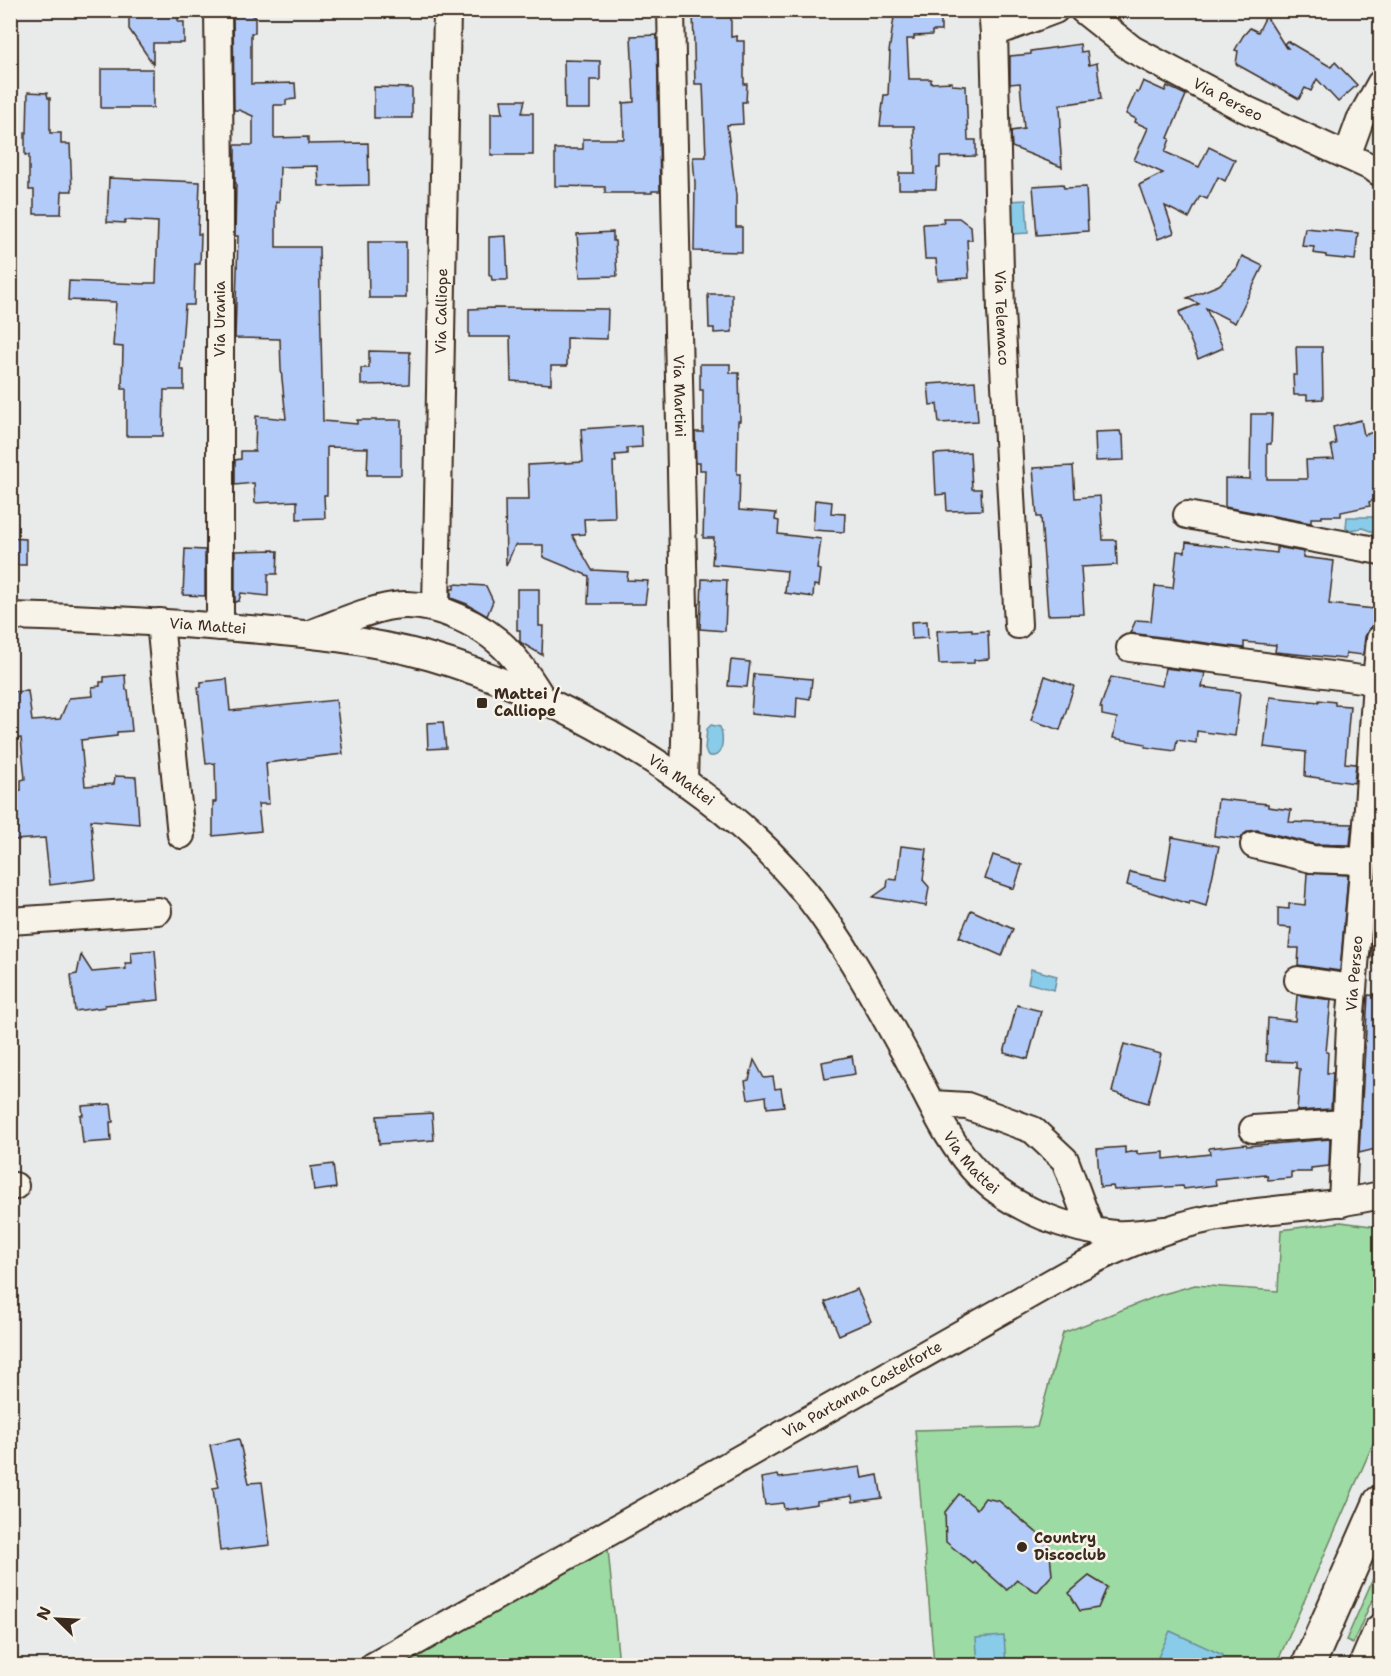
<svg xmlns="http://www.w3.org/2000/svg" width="1391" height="1676" viewBox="0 0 1391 1676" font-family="'Shantell Sans',sans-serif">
<rect width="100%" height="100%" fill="#e9ebeb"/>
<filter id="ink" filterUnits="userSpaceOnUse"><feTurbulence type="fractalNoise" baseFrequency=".0167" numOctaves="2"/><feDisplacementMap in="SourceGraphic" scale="12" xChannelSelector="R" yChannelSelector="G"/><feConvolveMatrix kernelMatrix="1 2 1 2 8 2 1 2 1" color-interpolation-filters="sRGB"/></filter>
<g filter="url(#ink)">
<g fill="#9cdba3" stroke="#6c8260" stroke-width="1.5">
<polygon points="1341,1222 1371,1226 1380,1230 1380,1428 1276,1665 934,1665 915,1430 1037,1427 1063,1333 1160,1295 1195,1285 1278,1291 1281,1230"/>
<polygon points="608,1549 619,1665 402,1665"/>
<polygon points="1380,1563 1380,1582 1353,1643 1346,1640"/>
</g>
<g fill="#89ccea" stroke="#6a8b98" stroke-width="1.5">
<polygon points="1026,200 1028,233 1012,234 1010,201"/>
<polygon points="1347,517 1376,517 1380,520 1379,531 1376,533 1362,528 1349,530 1346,528"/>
<path d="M711,725L720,727C725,737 723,762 707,755L705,749L707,729Z"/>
<polygon points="1031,969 1057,976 1054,990 1028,983"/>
<polygon points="1170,1631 1223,1655 1218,1665 1176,1665 1158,1657"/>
<polygon points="1004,1636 1006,1665 978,1665 976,1638"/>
</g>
<g fill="#b3cbf9" stroke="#3b2a1e" stroke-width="1.5">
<polygon points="129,10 178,10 178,22 184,22 184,43 153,43 153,64 129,29"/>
<polygon points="233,10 252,10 252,16 255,16 255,33 251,33 251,84 295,83 296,99 286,100 286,105 274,105 274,138 308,137 308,144 368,143 369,185 319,186 318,166 280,167 279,202 276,202 276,247 319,247 323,421 357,424 357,420 401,420 401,475 367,475 368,448 327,447 327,495 324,495 325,518 297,519 297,501 255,503 254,483 235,485 235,460 241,459 241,451 255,451 256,416 286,419 281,369 280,339 235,338 238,236 235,236 236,183 235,183 235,145 253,145 253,116 239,110 234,110"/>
<polygon points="693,10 731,10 731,37 737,36 737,41 744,41 744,84 747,84 746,102 742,102 743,124 727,125 736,195 736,227 742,227 742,252 694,251 695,183 693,157 706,157 703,84 695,84"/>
<polygon points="895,10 905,10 906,14 941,13 941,31 932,31 932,35 914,36 914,39 907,39 909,79 931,79 931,83 952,82 952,85 966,86 968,140 976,140 976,156 940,157 940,168 937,168 936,189 899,189 899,173 915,173 914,126 880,126 884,95 888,95 890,52 889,52"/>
<polygon points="1266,16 1286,48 1288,48 1284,44 1287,41 1331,67 1335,62 1357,85 1338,102 1317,79 1311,91 1305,88 1299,99 1236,64 1238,51 1235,50 1243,36 1250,28 1258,32"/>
<polygon points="657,35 660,191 652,191 652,193 605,193 605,187 555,186 555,149 583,149 583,139 624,139 623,103 634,102 631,36"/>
<polygon points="1080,44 1081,52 1087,51 1089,65 1097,63 1101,99 1060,105 1061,127 1059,128 1062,167 1012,147 1011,131 1024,129 1020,83 1010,84 1010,56 1031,54 1031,51"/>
<polygon points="564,60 600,61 600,80 590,80 590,109 565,109"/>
<rect x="101" y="69" width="52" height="39"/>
<polygon points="1143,81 1165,91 1167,86 1186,95 1168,138 1170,139 1165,152 1199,167 1209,147 1235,160 1225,181 1218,177 1207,199 1200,196 1189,218 1165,206 1174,233 1158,239 1139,185 1163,173 1134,160 1148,128 1135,122 1136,119 1126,114 1136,92 1138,93"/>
<polygon points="374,87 412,88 412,118 374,118"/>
<polygon points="28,92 47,93 48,98 50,98 50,133 61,133 61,144 70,144 72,191 62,191 61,214 34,214 34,190 29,190 29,155 25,155 25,133 27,133"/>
<polygon points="501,100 525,100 522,113 533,113 533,155 491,155 491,113 503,113"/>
<polygon points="109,178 200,182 198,234 201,234 200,264 195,264 194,305 185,305 180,370 184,370 184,390 164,390 163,436 126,436 126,389 122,389 123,347 113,346 116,302 68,300 69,281 145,284 145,283 156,283 158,222 125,220 125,223 107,222"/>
<polygon points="1063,184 1064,188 1086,187 1088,231 1037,235 1033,186"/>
<polygon points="943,218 959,218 971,227 972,240 967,240 969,278 938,280 936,259 925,259 923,224 944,223"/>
<polygon points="1305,228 1358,233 1355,260 1326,257 1326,255 1313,253 1314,247 1302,246"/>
<polygon points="613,232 613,241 615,241 617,276 580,277 577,234"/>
<polygon points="506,236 508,280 492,280 491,275 489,275 489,237"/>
<polygon points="368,242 406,242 406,298 369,298"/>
<polygon points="1242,256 1263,266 1235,323 1206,308 1223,348 1198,359 1179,312 1199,304 1187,298 1219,285 1237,268"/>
<polygon points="708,294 732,294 732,332 714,333 714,328 709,328"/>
<polygon points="493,308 608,309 607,339 567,338 567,366 551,366 551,384 511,381 510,337 469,337 469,309"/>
<polygon points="1296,347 1322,347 1323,399 1307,400 1307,395 1294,395 1293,375 1297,375"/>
<polygon points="369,351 410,352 409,384 361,385 361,368 369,368"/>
<polygon points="700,364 730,364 730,373 739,373 740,421 738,421 737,474 740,474 739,510 776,513 775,520 779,521 778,534 821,539 817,569 821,570 819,586 814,585 813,597 785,593 787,571 712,564 714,538 703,538 705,470 700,470 700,463 696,463 695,432 703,432 703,390 700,390"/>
<polygon points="975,381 978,421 939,423 937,404 930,405 928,384"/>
<polygon points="1251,414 1272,414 1271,444 1267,444 1267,479 1307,479 1306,460 1334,459 1331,445 1336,444 1333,427 1361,420 1364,435 1380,430 1380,498 1369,502 1370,506 1341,512 1341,516 1322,516 1322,518 1311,518 1311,523 1225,507 1225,478 1250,479"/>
<polygon points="641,425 642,447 627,448 627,454 615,455 616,462 613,462 615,518 584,519 585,534 572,535 592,570 628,572 627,580 648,581 645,604 588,604 589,576 543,557 543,545 515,545 506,566 505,500 529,500 528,465 583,462 581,429"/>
<polygon points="1120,431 1121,435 1123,435 1124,460 1096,461 1095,432"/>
<polygon points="970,452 972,489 981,489 982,510 947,511 946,494 936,495 934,454"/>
<polygon points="1073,466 1075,498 1100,496 1103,540 1116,540 1117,565 1081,567 1084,614 1048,615 1041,517 1037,517 1033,468"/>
<polygon points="815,500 832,502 831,513 845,514 844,532 813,530"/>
<polygon points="10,538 26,539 26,565 10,565"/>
<polygon points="1186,542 1277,553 1277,547 1304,552 1303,557 1334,561 1329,604 1374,609 1372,626 1368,631 1365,637 1363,655 1346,653 1345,659 1275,652 1276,645 1244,642 1244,648 1130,633 1136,620 1151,621 1155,586 1173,588 1177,551 1185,552"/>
<polygon points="185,549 205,550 205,596 183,595"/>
<polygon points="274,550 274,551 278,551 277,574 268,574 268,596 241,593 239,601 235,602 235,551"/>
<polygon points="702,579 727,580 725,631 700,629"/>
<polygon points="454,584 486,586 493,601 487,616 467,604 451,598 451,589 454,589"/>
<polygon points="517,589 539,589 539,626 543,626 542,655 520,642 520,630 517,630"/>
<polygon points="927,621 928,638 912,639 911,622"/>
<polygon points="972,629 972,632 988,631 989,659 974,660 974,663 939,664 937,631"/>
<polygon points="731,660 750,662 747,687 728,686"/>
<polygon points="1165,668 1205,673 1202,687 1240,692 1235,736 1197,731 1196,743 1177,740 1175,751 1145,747 1146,744 1113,738 1117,718 1102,715 1102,708 1100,708 1111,677 1162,686"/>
<polygon points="754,674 812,679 810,699 797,697 796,718 751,714"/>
<polygon points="125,675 126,690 128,690 132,731 117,732 117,736 81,740 85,786 114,784 115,776 136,777 139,824 91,820 96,879 50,885 45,838 14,840 12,791 21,790 21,780 25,779 21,738 10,739 10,692 28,691 32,721 60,719 69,698 93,696 92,687 100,686 100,682 104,682 104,677"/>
<polygon points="1045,676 1074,686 1060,730 1031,720"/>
<polygon points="227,679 230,711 336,700 343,754 266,763 269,804 258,804 261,831 213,836 213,802 216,802 215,763 206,764 198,687 201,687 201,682"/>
<polygon points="1270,697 1319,702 1319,700 1335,702 1335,705 1350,706 1345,763 1356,764 1354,783 1305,776 1306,752 1264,747"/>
<polygon points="443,722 446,748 428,749 427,723"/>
<polygon points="1218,799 1268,804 1268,807 1291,810 1289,822 1352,824 1350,845 1314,844 1257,830 1249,831 1244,834 1241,839 1214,836"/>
<polygon points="1172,837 1219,846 1206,906 1190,901 1189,904 1127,885 1130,872 1165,880"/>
<polygon points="1380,845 1380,957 1371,957 1379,862"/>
<polygon points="901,846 927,849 923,880 929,887 926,906 873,897 887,887 888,879 897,880"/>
<polygon points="993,855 1022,865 1014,889 985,879"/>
<polygon points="1307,873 1348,875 1340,971 1298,965 1299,948 1289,948 1291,928 1278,927 1278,908 1289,909 1289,903 1305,905"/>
<polygon points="971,910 1013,929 1002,956 959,937"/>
<polygon points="155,950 159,1000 105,1005 105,1007 75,1011 71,975 77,974 81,955 92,972 126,969 125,963 132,963 131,952"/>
<polygon points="1297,995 1331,1000 1326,1052 1328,1052 1327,1073 1333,1073 1331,1109 1297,1111 1300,1069 1296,1068 1296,1062 1266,1061 1268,1018 1295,1021"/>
<polygon points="1368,995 1380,996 1380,1148 1359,1153"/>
<polygon points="1017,1005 1041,1011 1028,1059 1004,1053"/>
<polygon points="1124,1044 1161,1054 1148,1103 1112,1092"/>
<polygon points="852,1056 855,1074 825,1079 822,1062"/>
<polygon points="754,1060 764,1078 773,1077 775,1089 781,1088 784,1106 767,1108 766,1096 748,1099 745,1081 749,1080"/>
<polygon points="111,1104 113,1122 110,1122 111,1141 83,1143 80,1115 83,1115 82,1106"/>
<polygon points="432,1113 434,1140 379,1144 377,1116"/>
<polygon points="1330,1139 1329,1166 1311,1168 1311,1172 1291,1172 1291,1178 1268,1180 1267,1175 1265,1176 1265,1174 1215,1179 1216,1185 1184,1189 1183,1186 1114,1190 1113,1186 1100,1187 1097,1149 1125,1147 1125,1153 1137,1151 1137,1154 1164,1152 1164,1159 1210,1154 1209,1148 1246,1144 1247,1146"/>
<polygon points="333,1164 336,1188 314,1191 311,1167"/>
<polygon points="857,1289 871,1321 839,1335 825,1302"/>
<polygon points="239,1439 249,1483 262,1482 270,1545 220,1551 213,1488 219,1487 210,1445"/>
<polygon points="860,1467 862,1478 878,1475 882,1498 853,1502 852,1496 817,1501 817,1504 784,1509 783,1503 765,1505 761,1478 778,1475 779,1478"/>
<polygon points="959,1494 977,1509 985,1498 999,1501 1049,1543 1052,1575 1037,1592 1017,1580 1007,1590 974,1561 972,1563 946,1542 945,1512"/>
<polygon points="1089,1576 1107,1587 1098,1608 1080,1611 1069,1593"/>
</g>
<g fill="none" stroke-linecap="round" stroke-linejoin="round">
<defs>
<g id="minor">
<polyline points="218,10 220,179 220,627"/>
<path id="s1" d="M671,10L686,700L684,782"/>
<path id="s2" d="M992,10L994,33L1001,311L1018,625"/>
<path id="s3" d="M1083,10L1132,49L1243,108L1373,168L1380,173"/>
<polyline points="994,33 1055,10"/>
<polyline points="1347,156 1360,120 1380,84"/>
<polyline points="1187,515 1380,551"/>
<path id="s4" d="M436,609L447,10"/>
<path id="s5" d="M10,616C86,618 161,622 236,628C302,633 367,639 431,657C507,679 581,715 648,757C714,799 775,849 820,912C853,958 880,1008 907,1057C929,1098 948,1145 981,1177C1015,1210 1069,1230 1115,1234C1132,1235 1148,1232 1165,1230"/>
<polyline points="160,622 181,835"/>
<path d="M314,632C339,623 366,610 393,606C435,600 489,626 515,659C526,672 535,687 544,701"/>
<polyline points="1130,648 1376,681"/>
<polyline points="1254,845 1312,859 1364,861"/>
<polyline points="10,921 158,911"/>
<polyline points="1298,980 1353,988"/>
<polyline points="932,1104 967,1106 1033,1130 1065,1160 1091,1230"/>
<polyline points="1253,1129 1346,1123"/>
<polyline points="10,1187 15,1186"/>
<path id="s6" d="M1342,1203L1350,1025L1367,823L1376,681L1380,639"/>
<path id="s7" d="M373,1666L1077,1268C1121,1247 1165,1227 1213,1218C1269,1208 1326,1208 1380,1195"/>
</g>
<g id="tertiary">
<polyline points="1308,1666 1380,1502"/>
<polyline points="1365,1666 1380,1631"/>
</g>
</defs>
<use href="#minor" stroke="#3b2a1e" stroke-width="30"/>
<use href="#tertiary" stroke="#3b2a1e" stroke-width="36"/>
<use href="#minor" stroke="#f7f3e8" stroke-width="26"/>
<use href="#tertiary" stroke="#f7f3e8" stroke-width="32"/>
</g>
</g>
<g fill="#3b2a1e" stroke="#f7f3e8" stroke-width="2">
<rect x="476" y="697" width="12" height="12" rx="3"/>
<circle cx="1022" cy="1547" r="6"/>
</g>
<g text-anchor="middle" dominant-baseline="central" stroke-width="5" stroke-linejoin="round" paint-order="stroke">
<g font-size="15" fill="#3b2a1e" stroke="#f7f3e8">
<text stroke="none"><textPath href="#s3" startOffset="171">Via Perseo</textPath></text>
<text stroke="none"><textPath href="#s4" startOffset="298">Via Calliope</textPath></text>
<text stroke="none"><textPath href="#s2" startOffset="308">Via Telemaco</textPath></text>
<text transform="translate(220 319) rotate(-90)">Via Urania</text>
<text stroke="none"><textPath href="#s1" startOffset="386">Via Martini</textPath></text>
<text stroke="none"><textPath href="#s5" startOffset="198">Via Mattei</textPath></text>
<text stroke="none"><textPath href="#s5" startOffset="704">Via Mattei</textPath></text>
<text stroke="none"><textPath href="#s6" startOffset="230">Via Perseo</textPath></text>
<text stroke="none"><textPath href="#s5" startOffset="1190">Via Mattei</textPath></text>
<text stroke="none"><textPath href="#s7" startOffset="562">Via Partanna Castelforte</textPath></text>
</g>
<g font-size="15" font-weight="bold" fill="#3b2a1e" stroke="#f7f3e8" text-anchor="start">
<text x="494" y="694">Mattei /<tspan x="494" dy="17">Calliope</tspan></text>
<text x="1034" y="1538">Country<tspan x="1034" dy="17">Discoclub</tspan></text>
</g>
</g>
<rect width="1391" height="1676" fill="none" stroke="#f7f3e8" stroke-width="36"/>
<rect x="18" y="18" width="1355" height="1640" fill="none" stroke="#3b2a1e" stroke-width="2" filter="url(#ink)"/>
<g transform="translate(57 1619) rotate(294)" stroke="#f7f3e8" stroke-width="4.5" paint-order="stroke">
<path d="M0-4.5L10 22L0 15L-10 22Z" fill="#3b2a1e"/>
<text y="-9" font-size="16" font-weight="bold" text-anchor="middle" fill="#3b2a1e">N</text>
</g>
</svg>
